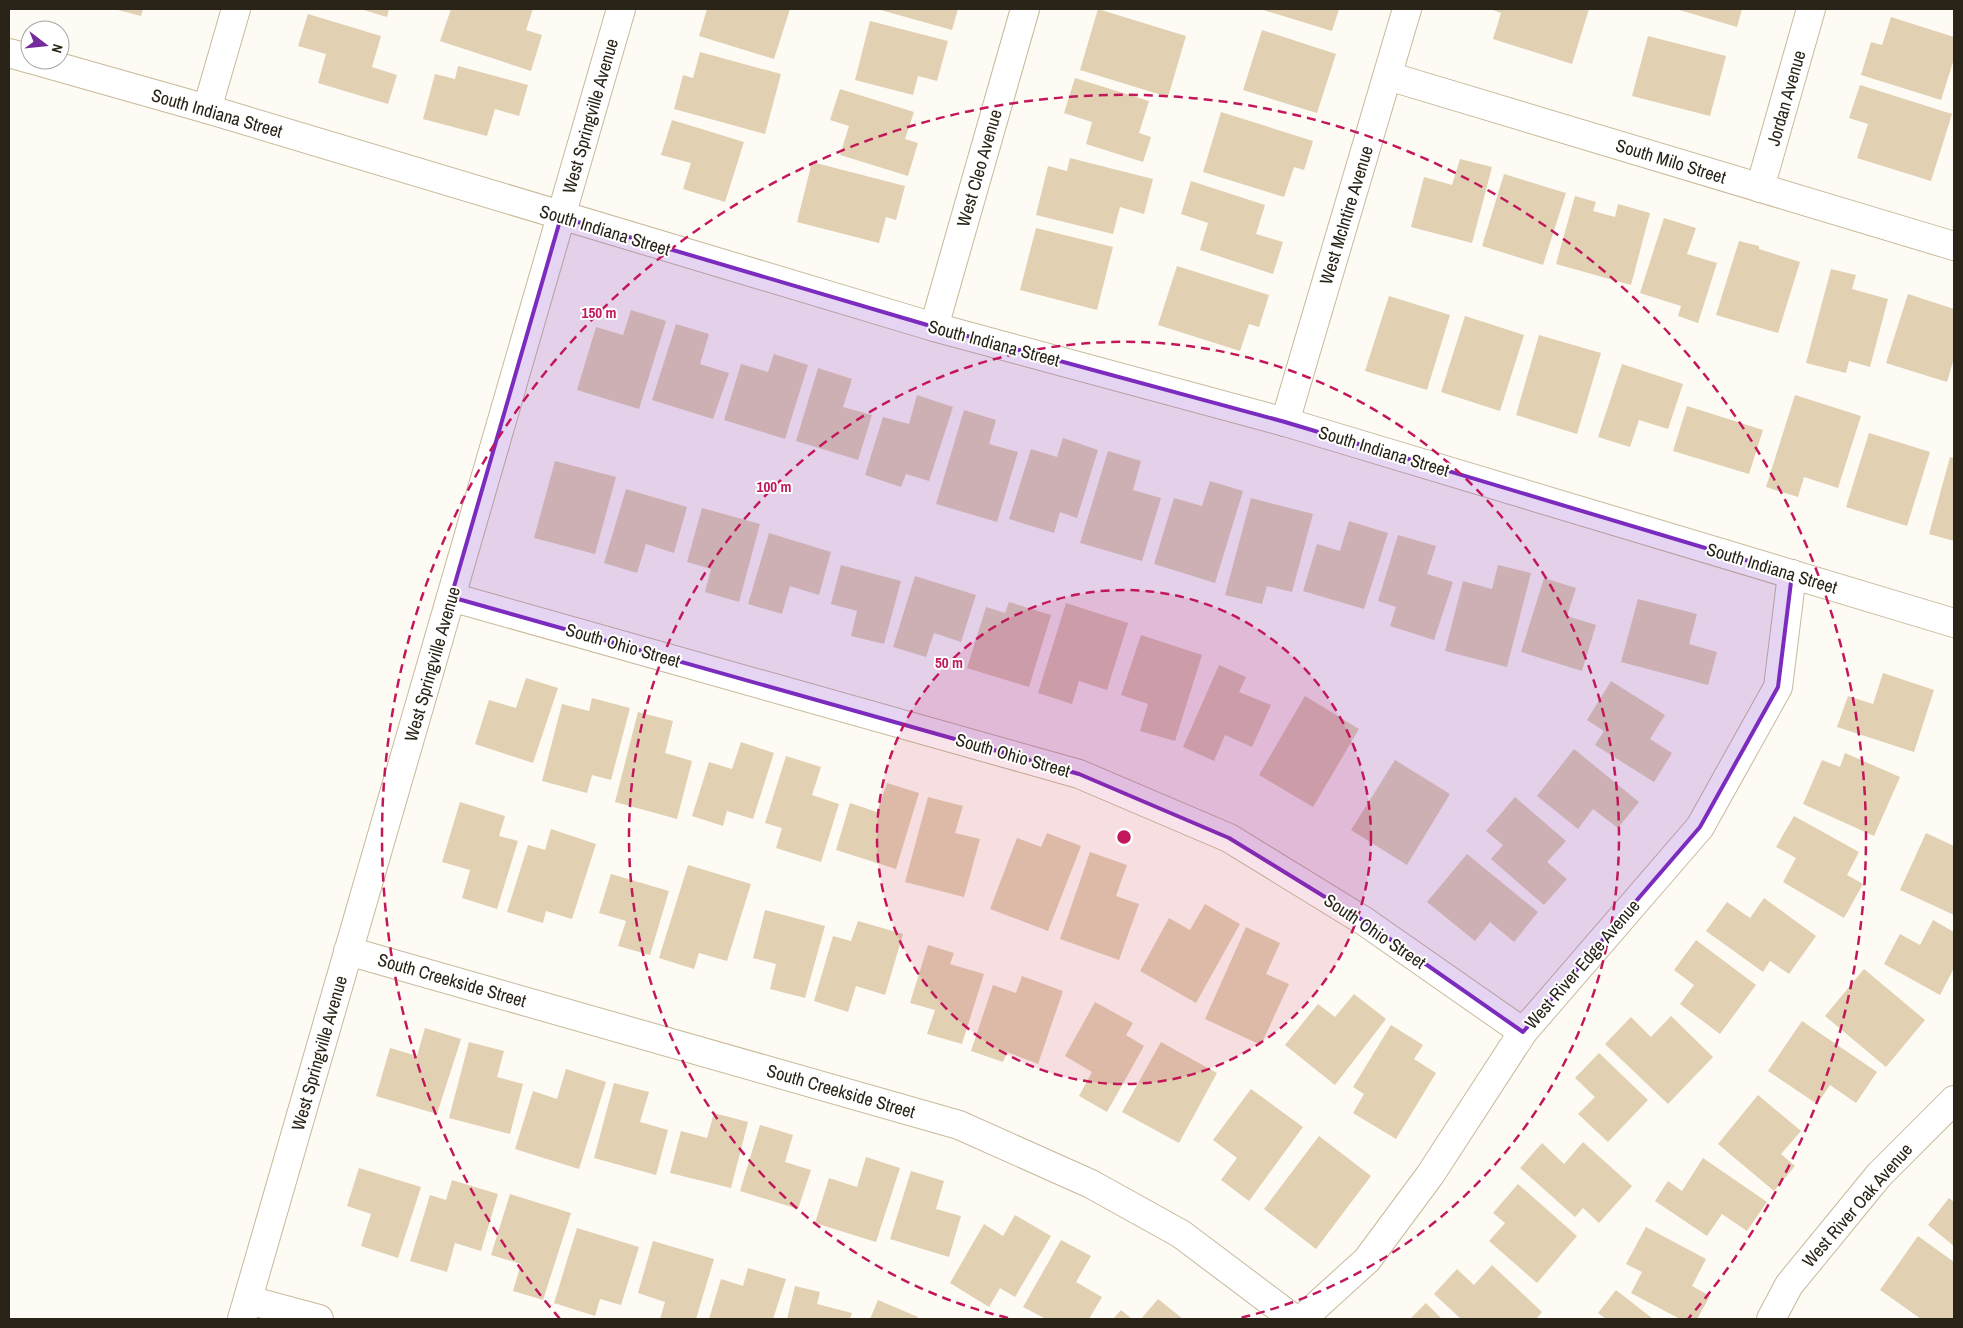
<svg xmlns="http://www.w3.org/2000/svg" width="1963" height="1328" viewBox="0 0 1963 1328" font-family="'Archivo Narrow',sans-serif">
<rect width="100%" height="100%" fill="#fefaf4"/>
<g fill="#e1d1b2">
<polygon points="114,9 143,9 141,16"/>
<polygon points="360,9 389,9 387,17"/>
<polygon points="451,9 533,9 526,30 542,35 531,71 440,41"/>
<polygon points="707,9 790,9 774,59 699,36"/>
<polygon points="877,9 958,9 952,30"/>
<polygon points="1098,9 1186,36 1168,97 1080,70"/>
<polygon points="1260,9 1339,9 1332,31"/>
<polygon points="1490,9 1589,9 1572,64 1493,39 1501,13"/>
<polygon points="1676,9 1742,9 1737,27"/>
<polygon points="308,14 381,36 372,67 397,75 388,104 318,83 326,54 298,46"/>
<polygon points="1891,17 1954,37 1954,59 1941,100 1861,75 1871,42 1882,45"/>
<polygon points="870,21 948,41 937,81 918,76 913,95 855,80"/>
<polygon points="1262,30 1336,54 1317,113 1243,90"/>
<polygon points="1648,36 1726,56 1710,116 1632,96"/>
<polygon points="700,52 781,74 765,134 674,109 683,75 693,78"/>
<polygon points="458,66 528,85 519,116 495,109 487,136 423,119 435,74 455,79"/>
<polygon points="1075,78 1149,101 1139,133 1151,137 1143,162 1086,144 1092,122 1064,113"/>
<polygon points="1860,85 1952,114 1931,181 1857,158 1868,124 1849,118"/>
<polygon points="840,89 914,112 905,139 918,143 908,176 840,155 849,126 830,120"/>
<polygon points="1221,112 1313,141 1304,170 1294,167 1284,197 1203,172"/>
<polygon points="672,120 744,142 725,202 683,189 691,163 661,155"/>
<polygon points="1070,158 1153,179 1144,214 1120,207 1113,234 1036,215 1048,166 1067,171"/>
<polygon points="1460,159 1492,167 1472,243 1411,227 1424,177 1452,185"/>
<polygon points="812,162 905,186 896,220 886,217 879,243 797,222"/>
<polygon points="1504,174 1566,193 1543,265 1482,246"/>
<polygon points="1191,181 1265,205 1256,234 1283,242 1273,274 1200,250 1208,223 1181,214"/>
<polygon points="1575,196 1596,202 1593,211 1615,217 1618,204 1650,213 1631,285 1556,264"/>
<polygon points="1664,218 1696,228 1687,254 1717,263 1698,323 1678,316 1681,306 1640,293"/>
<polygon points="1036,228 1113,247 1097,310 1020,290"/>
<polygon points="1739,241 1759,246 1759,249 1800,262 1778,333 1716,315"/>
<polygon points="1177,266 1269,295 1259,327 1249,324 1240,351 1158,325"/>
<polygon points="1831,269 1856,275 1852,289 1888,299 1870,367 1849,361 1846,373 1806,363"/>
<polygon points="1908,294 1954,309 1954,358 1947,382 1886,363"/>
<polygon points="1389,296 1450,315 1427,390 1365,371"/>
<polygon points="631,310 666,321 639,409 577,390 596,327 623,335"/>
<polygon points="1465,316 1524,335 1500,411 1441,392"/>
<polygon points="676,324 709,334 700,364 729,373 713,419 652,400"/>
<polygon points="1539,335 1601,353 1577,434 1516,415"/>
<polygon points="774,354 808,365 785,439 724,420 741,364 768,372"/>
<polygon points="1622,364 1683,384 1668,429 1639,420 1630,447 1598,437"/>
<polygon points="818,368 852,379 843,407 872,415 858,460 796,441"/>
<polygon points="917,395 953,407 929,481 906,474 901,487 865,475 883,417 909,424"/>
<polygon points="1795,395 1861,416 1838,488 1804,477 1798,497 1766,487"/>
<polygon points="1687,406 1763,430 1749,474 1673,451"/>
<polygon points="964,410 996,420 989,444 1018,452 997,522 936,504"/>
<polygon points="1869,433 1930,452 1907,526 1846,507"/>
<polygon points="1063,438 1098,450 1077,518 1060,512 1054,533 1009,519 1031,449 1057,457"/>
<polygon points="1108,451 1141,461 1133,490 1161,498 1142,561 1080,543"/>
<polygon points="1950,457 1954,458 1954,541 1929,534"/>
<polygon points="555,461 616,477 595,554 534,538"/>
<polygon points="1210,481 1243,491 1215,583 1154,564 1174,498 1202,506"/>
<polygon points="626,489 687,507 674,553 646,544 637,573 604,563"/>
<polygon points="1251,498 1313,514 1292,592 1267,586 1262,604 1225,595"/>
<polygon points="702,508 760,524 739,602 705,592 711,569 687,562"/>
<polygon points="1349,521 1388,533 1364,609 1303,591 1317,544 1340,551"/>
<polygon points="769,533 831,552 819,595 790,586 782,614 748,604"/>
<polygon points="1398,535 1436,546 1427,574 1453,582 1434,640 1390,626 1396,607 1378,601"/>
<polygon points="841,565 901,581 884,644 851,636 857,611 831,604"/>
<polygon points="1498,565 1531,573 1507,667 1445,651 1463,581 1492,589"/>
<polygon points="915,576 976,595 961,642 934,633 926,657 893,647"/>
<polygon points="1544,578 1576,588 1567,616 1596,625 1582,671 1521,652"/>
<polygon points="1638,599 1697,614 1689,644 1717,652 1708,685 1621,662"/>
<polygon points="1009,602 1051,615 1029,687 967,668 986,607 1005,613"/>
<polygon points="1066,603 1128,623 1107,690 1079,681 1072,704 1038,693"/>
<polygon points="1141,635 1202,655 1175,741 1140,731 1148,704 1121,695"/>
<polygon points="1219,665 1246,677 1239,692 1271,705 1252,747 1225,735 1214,761 1183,747"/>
<polygon points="1883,673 1934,690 1914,752 1837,727 1848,696 1873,704"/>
<polygon points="526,678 558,688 533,763 475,744 489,700 516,708"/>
<polygon points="1611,681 1665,715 1650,739 1672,753 1654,782 1595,745 1604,731 1587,720"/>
<polygon points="1305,696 1359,729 1313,807 1259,775"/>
<polygon points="592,698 630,708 611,780 592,775 587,793 542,781 562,704 589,711"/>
<polygon points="638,712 673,721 665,753 692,761 677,819 615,802"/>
<polygon points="741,742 774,753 753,819 727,811 723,826 692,816 709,762 732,769"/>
<polygon points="1574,749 1639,802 1618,828 1593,809 1578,829 1537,796"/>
<polygon points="1845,753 1900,777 1874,836 1803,804 1822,760 1840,767"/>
<polygon points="786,756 821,767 812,795 839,804 821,862 776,848 782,828 765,823"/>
<polygon points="1395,760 1450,794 1407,865 1351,830"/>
<polygon points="887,783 919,793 896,869 836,850 850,803 877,812"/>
<polygon points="928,797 963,806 955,833 980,839 964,897 905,882"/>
<polygon points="1515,797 1566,841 1547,862 1567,879 1544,905 1491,859 1503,845 1486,831"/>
<polygon points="460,802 505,816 499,836 518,841 497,909 462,898 470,870 442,862"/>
<polygon points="1794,816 1859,852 1847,875 1863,884 1844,918 1783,882 1796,858 1776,847"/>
<polygon points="551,829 596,844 572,919 546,911 543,923 507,912 528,845 545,850"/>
<polygon points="1047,833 1081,846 1048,931 990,909 1017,838 1041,847"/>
<polygon points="1926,833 1954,846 1954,915 1900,890"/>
<polygon points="1090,852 1127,865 1116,896 1139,904 1119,960 1060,939"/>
<polygon points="1467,854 1538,912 1514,942 1490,922 1475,941 1427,902"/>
<polygon points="688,865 751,884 727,961 699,953 694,969 659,958"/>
<polygon points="611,874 669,891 650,955 618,946 626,921 599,913"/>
<polygon points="1764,898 1816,936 1789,974 1770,961 1763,972 1706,931 1727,902 1750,918"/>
<polygon points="1205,904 1240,924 1196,1003 1140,971 1169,918 1190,930"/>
<polygon points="765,910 825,926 805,998 770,989 776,964 753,958"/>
<polygon points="1933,920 1954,932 1954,968 1940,995 1884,964 1900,934 1920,945"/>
<polygon points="858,921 903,934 885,995 856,986 848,1012 814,1001 833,936 851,941"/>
<polygon points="1246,927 1280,943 1266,974 1289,984 1261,1045 1205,1019"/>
<polygon points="1696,940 1756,985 1720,1034 1680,1004 1694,985 1674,970"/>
<polygon points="928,945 954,953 950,964 984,974 962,1044 927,1034 935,1010 910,1003"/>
<polygon points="1864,969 1925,1020 1886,1067 1825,1016"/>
<polygon points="1022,976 1063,991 1038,1064 1007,1052 1003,1062 971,1051 993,985 1016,993"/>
<polygon points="1354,994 1386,1019 1335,1085 1285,1045 1318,1004 1335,1017"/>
<polygon points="1095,1002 1133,1023 1126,1035 1144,1046 1107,1112 1079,1096 1092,1072 1065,1056"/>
<polygon points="1671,1016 1713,1057 1668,1104 1605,1044 1631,1017 1651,1037"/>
<polygon points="1802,1021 1877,1072 1856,1103 1830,1085 1817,1104 1768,1071"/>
<polygon points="1391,1025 1423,1045 1414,1059 1436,1073 1396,1139 1353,1113 1364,1094 1353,1087"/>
<polygon points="425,1028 461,1039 437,1114 376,1096 390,1048 417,1056"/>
<polygon points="469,1042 504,1051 497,1077 523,1084 510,1134 449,1118"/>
<polygon points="1161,1042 1217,1073 1179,1143 1122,1112"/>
<polygon points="1599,1053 1648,1100 1608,1142 1578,1114 1595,1097 1575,1078"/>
<polygon points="566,1069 606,1082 579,1169 515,1149 533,1091 557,1099"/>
<polygon points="614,1083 649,1092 640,1122 668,1130 656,1175 594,1158"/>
<polygon points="1251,1089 1303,1127 1249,1201 1221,1180 1237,1158 1213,1140"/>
<polygon points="1758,1095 1801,1131 1781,1154 1795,1166 1774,1191 1718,1144"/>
<polygon points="714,1113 748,1122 731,1188 670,1173 681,1131 707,1138"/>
<polygon points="760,1125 793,1135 785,1162 811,1170 798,1209 740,1191"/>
<polygon points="1319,1136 1371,1176 1316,1249 1264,1209"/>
<polygon points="1583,1142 1632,1186 1599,1223 1583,1208 1575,1217 1520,1168 1542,1143 1564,1164"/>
<polygon points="866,1157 900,1168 876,1242 815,1223 829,1178 857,1187"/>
<polygon points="1703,1158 1767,1202 1747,1231 1722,1214 1707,1236 1655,1201 1668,1181 1682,1191"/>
<polygon points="359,1168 421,1187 398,1258 361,1246 371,1214 347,1206"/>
<polygon points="911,1171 944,1181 936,1209 961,1216 949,1257 890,1239"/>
<polygon points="452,1180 498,1194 481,1251 455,1243 447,1272 410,1261 430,1195 446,1200"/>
<polygon points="1518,1184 1577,1236 1537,1283 1489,1241 1505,1223 1493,1213"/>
<polygon points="510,1194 571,1213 543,1300 513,1291 521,1264 491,1255"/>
<polygon points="1949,1198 1954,1202 1954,1246 1928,1225"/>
<polygon points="1015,1215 1051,1236 1015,1297 1000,1288 989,1307 950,1283 984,1224 1003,1236"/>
<polygon points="1646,1227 1706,1259 1692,1286 1710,1296 1697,1319 1680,1319 1631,1293 1642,1272 1626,1264"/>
<polygon points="577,1228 639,1247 621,1305 600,1299 595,1316 554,1303"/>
<polygon points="1918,1236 1954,1262 1954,1319 1921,1319 1880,1290"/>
<polygon points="1061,1240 1091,1256 1076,1282 1102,1297 1089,1319 1046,1319 1023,1307"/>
<polygon points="653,1241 714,1259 696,1319 660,1319 665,1302 638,1293"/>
<polygon points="1492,1265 1542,1312 1536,1319 1461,1319 1434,1294 1457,1269 1474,1285"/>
<polygon points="748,1268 786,1279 773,1319 709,1319 721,1279 743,1286"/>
<polygon points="795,1286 820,1292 817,1304 852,1313 850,1319 787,1319"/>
<polygon points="1616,1290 1653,1319 1606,1319 1598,1313"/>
<polygon points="1158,1299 1183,1319 1141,1319"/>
<polygon points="878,1300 918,1317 917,1319 870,1319"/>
<polygon points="1426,1303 1442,1319 1410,1319"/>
<polygon points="1121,1310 1132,1319 1113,1319"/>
</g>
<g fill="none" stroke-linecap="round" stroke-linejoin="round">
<defs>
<g id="street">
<polyline points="9,53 30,59"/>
<polyline points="34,60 207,109 934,327 1285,422 1954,623"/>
<polyline points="1388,76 1954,246"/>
<polyline points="207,109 236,9"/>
<polyline points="1760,188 1811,9"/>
<polyline points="934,327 1025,9"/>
<polyline points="1285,422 1407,9"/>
<polyline points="451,597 1079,774 1229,838 1364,921 1523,1032"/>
<polyline points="348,951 959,1125 1091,1184 1181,1234 1294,1319"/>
<polyline points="248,1300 319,1319"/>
<polyline points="242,1319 621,9"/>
<polyline points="1302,1319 1367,1260 1430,1175 1523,1032 1700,827 1778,687 1792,574"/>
<polyline points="1771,1319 1789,1285 1879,1175 1954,1100"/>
</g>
</defs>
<use href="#street" stroke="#c8b99a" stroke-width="30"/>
<use href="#street" stroke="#fff" stroke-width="28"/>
</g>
<path fill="#7b2cbf" fill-opacity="0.2" stroke="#7b2cbf" stroke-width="4" stroke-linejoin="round" d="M561,217L934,327L1285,422L1792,574L1778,687L1700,827L1523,1032L1364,921L1229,838L1079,774L451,597Z"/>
<circle cx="1124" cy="837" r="247" fill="#c2185b" fill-opacity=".12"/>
<g fill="none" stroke="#c2185b" stroke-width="2.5" stroke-dasharray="9 6">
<circle cx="1124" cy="837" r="247"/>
<path d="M1008 1318A495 495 0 1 1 1240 1318"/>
<path d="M560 1319A742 742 0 1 1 1688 1319"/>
</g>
<g text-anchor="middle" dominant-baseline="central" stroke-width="4" stroke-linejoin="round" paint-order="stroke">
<g font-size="18" fill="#2a2418" stroke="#fff">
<text transform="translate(1786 98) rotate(-74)">Jordan Avenue</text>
<text transform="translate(217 113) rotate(16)">South Indiana Street</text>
<text transform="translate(590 116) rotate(-74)">West Springville Avenue</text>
<text transform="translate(1671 161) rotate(17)">South Milo Street</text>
<text transform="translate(979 168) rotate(-74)">West Cleo Avenue</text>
<text transform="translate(1346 215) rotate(-73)">West McIntire Avenue</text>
<text transform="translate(605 230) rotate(17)">South Indiana Street</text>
<text transform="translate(994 343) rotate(15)">South Indiana Street</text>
<text transform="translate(1384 451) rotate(17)">South Indiana Street</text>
<text transform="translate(1772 568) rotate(17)">South Indiana Street</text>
<text transform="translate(623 645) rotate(16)">South Ohio Street</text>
<text transform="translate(432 664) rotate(-74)">West Springville Avenue</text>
<text transform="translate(1013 755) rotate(16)">South Ohio Street</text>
<text transform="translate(1375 931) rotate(34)">South Ohio Street</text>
<text transform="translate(1582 964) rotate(-49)">West River Edge Avenue</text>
<text transform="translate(452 980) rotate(16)">South Creekside Street</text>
<text transform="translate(319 1053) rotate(-74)">West Springville Avenue</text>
<text transform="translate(841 1091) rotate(16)">South Creekside Street</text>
<text transform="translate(1857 1205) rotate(-49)">West River Oak Avenue</text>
</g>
</g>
<circle cx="1124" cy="837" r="8" fill="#c2185b" stroke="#fff" stroke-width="2.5"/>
<g font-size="15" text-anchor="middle" font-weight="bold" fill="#c2185b" stroke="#fff" stroke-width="4" stroke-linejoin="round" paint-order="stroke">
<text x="599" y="318">150 m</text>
<text x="774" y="492">100 m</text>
<text x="949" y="668">50 m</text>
</g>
<rect width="1963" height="1328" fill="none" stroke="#2a2418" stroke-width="20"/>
<g transform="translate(45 45) rotate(106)"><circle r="24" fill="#ffffff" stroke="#aaa7a3"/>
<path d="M0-4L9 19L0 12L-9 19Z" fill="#742b9e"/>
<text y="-8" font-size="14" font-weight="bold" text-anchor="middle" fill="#2a2418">N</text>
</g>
</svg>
